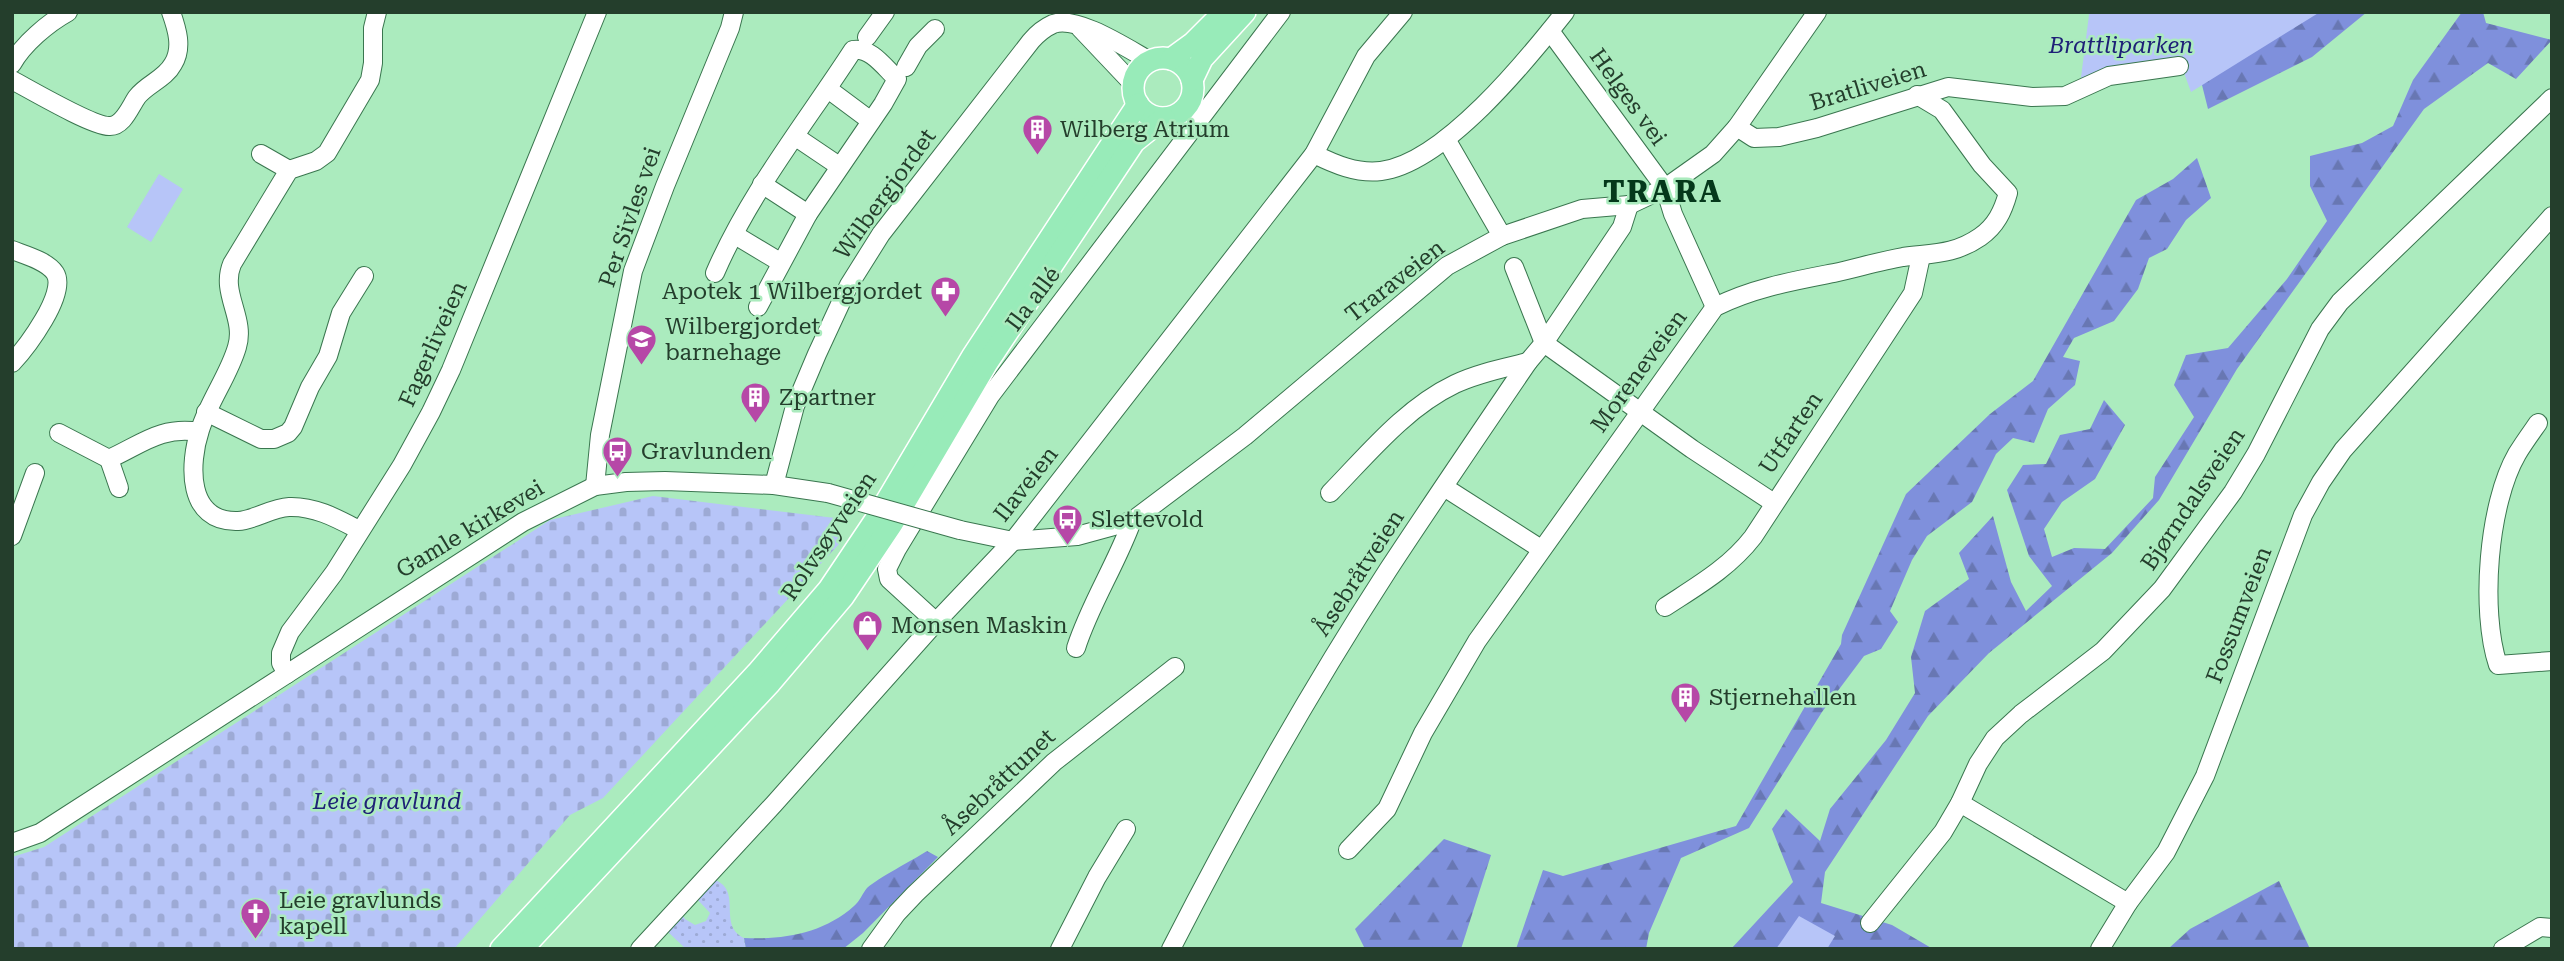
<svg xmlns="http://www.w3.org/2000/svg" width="2564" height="961" viewBox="0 0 2564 961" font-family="'Roboto Serif',serif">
<defs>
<pattern id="grass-dots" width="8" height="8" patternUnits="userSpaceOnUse" patternTransform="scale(1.75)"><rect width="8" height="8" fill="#b7c5f8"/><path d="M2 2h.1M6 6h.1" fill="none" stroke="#9daad5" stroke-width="1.8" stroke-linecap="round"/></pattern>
<pattern id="forest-firs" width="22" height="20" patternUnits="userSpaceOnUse" patternTransform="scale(1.75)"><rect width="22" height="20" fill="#7f90dc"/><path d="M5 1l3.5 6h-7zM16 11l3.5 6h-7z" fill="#6877b3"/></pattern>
<pattern id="cemetery-stones" width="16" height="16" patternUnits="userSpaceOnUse" patternTransform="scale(1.75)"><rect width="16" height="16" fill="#b7c5f8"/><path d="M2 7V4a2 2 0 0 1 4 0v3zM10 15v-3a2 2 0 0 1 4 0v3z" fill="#9daad5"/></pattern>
</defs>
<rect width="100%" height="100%" fill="#abebbe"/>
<path fill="url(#grass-dots)" d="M715,880C743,891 717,925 744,938L746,949H686L667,931L681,913L685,919L695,925L706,921L710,913L697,899Z"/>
<g fill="url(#forest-firs)">
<polygon points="2288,12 2367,12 2312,57 2208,109 2198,69"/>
<polygon points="2462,12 2483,12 2486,23 2552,40 2516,79 2488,63 2424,109 2237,369 2159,500 2112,553 1989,653 1928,716 1825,872 1821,903 1892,925 1933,949 1731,949 1793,882 1772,829 1786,809 1820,841 1830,809 1886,740 1915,693 1911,657 1925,611 1969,579 1959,553 1993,516 2011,582 2026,611 2052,586 2029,556 2007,490 2023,465 2046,464 2060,435 2090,429 2104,400 2125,425 2095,479 2062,502 2044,529 2052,557 2074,548 2105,549 2153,498 2155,477 2194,417 2174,385 2186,355 2228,348 2287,279 2327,221 2310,186 2310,156 2362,143 2393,126 2413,80"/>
<polygon points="2197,158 2211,198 2186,220 2167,249 2149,258 2138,289 2114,321 2074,338 2063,357 2080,361 2075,385 2048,409 2034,443 2013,438 1996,454 1972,502 1927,536 1912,560 1890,611 1898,622 1881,649 1864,656 1822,712 1749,828 1681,858 1649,933 1646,949 1516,949 1543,870 1563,876 1736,826 1841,644 1842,635 1906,494 1990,414 2033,381 2136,200 2173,179"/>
<polygon points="1444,839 1491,855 1461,949 1365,949 1355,929"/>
<path d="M927,851L938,857L863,933L843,949H746L744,938C784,940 824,933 854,906C860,901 862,894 867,888C878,878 913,860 927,851Z"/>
<polygon points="2279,881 2310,949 2168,949 2190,929"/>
</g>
<polygon fill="url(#cemetery-stones)" points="653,496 835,518 841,542 603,798 570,815 454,949 12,949 12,857 44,847 550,520"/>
<g fill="#b7c5f8">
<polygon points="2088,12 2320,12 2191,92 2183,70 2080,85 2089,15"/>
<polygon points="159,174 183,189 151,242 127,227"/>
<polygon points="1799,916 1835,936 1827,949 1776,949"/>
</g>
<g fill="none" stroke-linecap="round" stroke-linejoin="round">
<defs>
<g id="minor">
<polyline points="1080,28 1133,84"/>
<polyline points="1550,31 1665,188 1673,214 1715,307"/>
<polyline points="867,37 885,12"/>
<path d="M12,64C23,44 48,23 68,12"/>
<polyline points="906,67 918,46 935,29"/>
<path d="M12,80C31,90 92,126 109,126C123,127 130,107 137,97C147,84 165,79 173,64C183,48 177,29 171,12"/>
<polyline points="828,89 871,121"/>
<polyline points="1737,127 1754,138 1779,137 1817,128 1948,87 2032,97 2065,96 2109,76 2179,66"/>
<polyline points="796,137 839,166"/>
<polyline points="1446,139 1502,236"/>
<polyline points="261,154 289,170"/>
<path d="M1314,154C1334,164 1357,174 1381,171C1444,163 1527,60 1565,12"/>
<polyline points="762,184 808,214"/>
<polyline points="735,235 780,262"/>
<path d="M12,250C25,255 47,261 55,273C68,293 26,348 12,363"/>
<polyline points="1514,267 1544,343 1692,449 1774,503"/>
<path d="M715,273C750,192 805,124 853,50C871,47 885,68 897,79L883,104L808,214L758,307"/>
<polyline points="206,412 261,439 274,439 288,433 293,427 310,387 328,356 341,313 364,276"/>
<path d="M2538,423C2531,433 2523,444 2517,454C2488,504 2480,611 2498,665L2552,661"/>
<path d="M59,433L109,459C142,444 161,426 199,432"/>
<polyline points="109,459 119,488"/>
<path d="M774,485L795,406L817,354L849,285L881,234L1031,41C1037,34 1044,28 1053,24C1077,15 1128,49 1150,61"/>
<polyline points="595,486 600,435 633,271 665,186 730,28 734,12"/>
<polyline points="1444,487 1541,549"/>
<path d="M1330,493C1368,454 1405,408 1455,384C1478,373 1504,368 1528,362"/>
<path d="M359,530C338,519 315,506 289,507C271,508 255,520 238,521C186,523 189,463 200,430C209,401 229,375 237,347C246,318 220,293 232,264L289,170L316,161L327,153L370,80L373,63V28L377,12"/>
<polyline points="960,530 1013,541 1077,536 1132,521 1245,436 1447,266 1502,236 1582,209 1629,205 1665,188 1713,154 1737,127 1817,12"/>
<polyline points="12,536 35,473"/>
<path d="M1665,607C1697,586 1729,568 1753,537L1913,293L1921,256"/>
<polyline points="936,622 889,579 887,569 897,549 990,396 1281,12"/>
<path d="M1076,648C1090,604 1116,565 1132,521"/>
<polyline points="287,674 281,663 281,653 290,632 334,573 402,465 431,412 451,370 597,12"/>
<polyline points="1960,803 2128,903 2166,852 2205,776 2303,515 2321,482 2343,450 2552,216"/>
<polyline points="12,843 40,833 523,522 595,486 626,482 665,481 774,485 828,493"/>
<path d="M1348,850L1387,809L1423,733L1477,641L1715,307C1753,288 1793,281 1834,273C1857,268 1880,261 1903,257C1932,253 1954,255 1980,237C1996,226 2003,211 2008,193L1982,165L1942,110L1917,95"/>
<polyline points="1870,923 1943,832 1960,803 1978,764 1995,738 2021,714 2103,651 2162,589 2233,492 2256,454 2320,329 2340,302 2552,98"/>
<polyline points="640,949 774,804 936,622 1013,541 1314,154 1366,56 1403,12"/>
<polyline points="871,949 897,913 915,894 1054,762 1175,667"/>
<polyline points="1060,949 1097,877 1126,829"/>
<path d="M1171,949C1237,820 1309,692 1388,570C1434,500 1481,431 1528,362L1544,343L1622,227L1629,205"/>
<polyline points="2100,949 2128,903"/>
<polyline points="2503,949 2540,927 2552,928"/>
</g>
<g id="major">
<circle cx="1163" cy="88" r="30"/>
<polyline points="1171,59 1193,43 1224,12"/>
<polyline points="1192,80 1202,59 1245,12"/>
<polyline points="501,949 757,673 829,589 876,519 972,357 1138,104"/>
<polyline points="522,949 770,683 843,597 892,524 987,363 1134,142 1164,118"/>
</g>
</defs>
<use href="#minor" stroke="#3a764f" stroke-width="20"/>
<use href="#major" stroke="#fff" stroke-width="24"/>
<use href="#minor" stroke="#fff" stroke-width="18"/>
<use href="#major" stroke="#98ebb9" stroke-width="21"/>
<defs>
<polyline id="minor-bridge" points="828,493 960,530"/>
</defs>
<use href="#minor-bridge" stroke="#3a764f" stroke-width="20" stroke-linecap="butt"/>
<use href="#minor-bridge" stroke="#fff" stroke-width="18"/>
</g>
<defs>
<symbol id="building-pin" viewBox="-11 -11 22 30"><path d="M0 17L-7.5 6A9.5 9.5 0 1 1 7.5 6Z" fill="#b648a7" stroke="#abebbe"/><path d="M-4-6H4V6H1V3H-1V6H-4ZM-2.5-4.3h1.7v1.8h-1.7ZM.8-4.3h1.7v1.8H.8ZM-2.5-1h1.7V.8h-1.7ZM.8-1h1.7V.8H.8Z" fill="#fff"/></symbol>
<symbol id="pharmacy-pin" viewBox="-11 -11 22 30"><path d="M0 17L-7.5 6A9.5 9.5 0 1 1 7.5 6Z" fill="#b648a7" stroke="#abebbe"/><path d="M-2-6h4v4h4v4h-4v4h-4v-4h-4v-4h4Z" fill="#fff"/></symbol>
<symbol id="school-pin" viewBox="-11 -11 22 30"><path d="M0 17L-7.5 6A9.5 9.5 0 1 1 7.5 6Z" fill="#b648a7" stroke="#abebbe"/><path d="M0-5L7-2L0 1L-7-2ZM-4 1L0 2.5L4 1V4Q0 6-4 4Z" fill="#fff"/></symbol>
<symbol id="bus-pin" viewBox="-11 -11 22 30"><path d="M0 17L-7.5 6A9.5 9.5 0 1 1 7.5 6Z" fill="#b648a7" stroke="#abebbe"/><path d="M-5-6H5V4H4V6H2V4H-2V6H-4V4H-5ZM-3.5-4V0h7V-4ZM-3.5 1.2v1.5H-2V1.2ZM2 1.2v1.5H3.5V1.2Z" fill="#fff"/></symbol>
<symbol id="shop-pin" viewBox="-11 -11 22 30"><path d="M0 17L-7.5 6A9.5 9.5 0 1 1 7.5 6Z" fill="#b648a7" stroke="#abebbe"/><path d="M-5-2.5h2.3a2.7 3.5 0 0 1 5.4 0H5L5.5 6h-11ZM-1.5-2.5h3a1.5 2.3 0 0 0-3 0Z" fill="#fff"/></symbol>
<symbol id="church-pin" viewBox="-11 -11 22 30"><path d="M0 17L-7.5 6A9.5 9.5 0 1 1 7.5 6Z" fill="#b648a7" stroke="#abebbe"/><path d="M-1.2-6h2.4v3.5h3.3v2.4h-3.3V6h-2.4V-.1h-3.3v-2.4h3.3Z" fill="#fff"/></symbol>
</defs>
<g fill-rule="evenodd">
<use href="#building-pin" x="1020" y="112" width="35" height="47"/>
<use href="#pharmacy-pin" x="928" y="274" width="35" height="47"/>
<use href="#school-pin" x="624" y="322" width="35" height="47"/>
<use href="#building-pin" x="738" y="380" width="35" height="47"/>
<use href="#bus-pin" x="600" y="434" width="35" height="47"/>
<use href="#bus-pin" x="1050" y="502" width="35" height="47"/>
<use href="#shop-pin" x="850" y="608" width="35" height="47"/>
<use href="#building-pin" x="1668" y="680" width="35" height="47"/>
<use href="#church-pin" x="238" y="896" width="35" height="47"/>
</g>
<g text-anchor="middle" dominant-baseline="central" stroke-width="5" stroke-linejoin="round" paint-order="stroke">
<g font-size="23" font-style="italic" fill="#1e2077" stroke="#abebbe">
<text x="2121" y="45">Brattliparken</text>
<text x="387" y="801">Leie gravlund</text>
</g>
<g font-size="23" fill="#243e2c" stroke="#abebbe">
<text transform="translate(1868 86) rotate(-17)">Bratliveien</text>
<text transform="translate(1628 97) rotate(54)">Helges vei</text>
<text transform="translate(885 194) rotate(-54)">Wilbergjordet</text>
<text transform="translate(630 217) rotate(-71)">Per Sivles vei</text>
<text transform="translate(1395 281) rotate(-38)">Traraveien</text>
<text transform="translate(1033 299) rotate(-53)">Ila allé</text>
<text transform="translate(433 344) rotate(-66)">Fagerliveien</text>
<text transform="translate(1639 371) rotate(-54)">Moreneveien</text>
<text transform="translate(1791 433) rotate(-56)">Utfarten</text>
<text transform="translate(1026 484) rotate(-52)">Ilaveien</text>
<text transform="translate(2193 499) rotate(-56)">Bjørndalsveien</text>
<text transform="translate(470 529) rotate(-31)">Gamle kirkevei</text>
<text transform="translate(829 536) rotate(-56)">Rolvsøyveien</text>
<text transform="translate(1359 573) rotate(-57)">Åsebråtveien</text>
<text transform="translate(2239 615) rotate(-69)">Fossumveien</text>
<text transform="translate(999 782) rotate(-43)">Åsebråttunet</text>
</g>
<g font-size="23" fill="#243e2c" stroke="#abebbe" text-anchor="start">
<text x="1060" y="129">Wilberg Atrium</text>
<text x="922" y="291" text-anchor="end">Apotek 1 Wilbergjordet</text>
<text x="665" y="326">Wilbergjordet<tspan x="665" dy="26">barnehage</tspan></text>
<text x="779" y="397">Zpartner</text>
<text x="641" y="451">Gravlunden</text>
<text x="1091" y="519">Slettevold</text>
<text x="891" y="625">Monsen Maskin</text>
<text x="1709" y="697">Stjernehallen</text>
<text x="279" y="900">Leie gravlunds<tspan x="279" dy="26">kapell</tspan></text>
</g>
<g font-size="30" font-weight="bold" letter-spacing="2" fill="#05381b" stroke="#abebbe">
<text x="1663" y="191">TRARA</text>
</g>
</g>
<rect width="2564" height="961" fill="none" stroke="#243e2c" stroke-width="28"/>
</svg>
